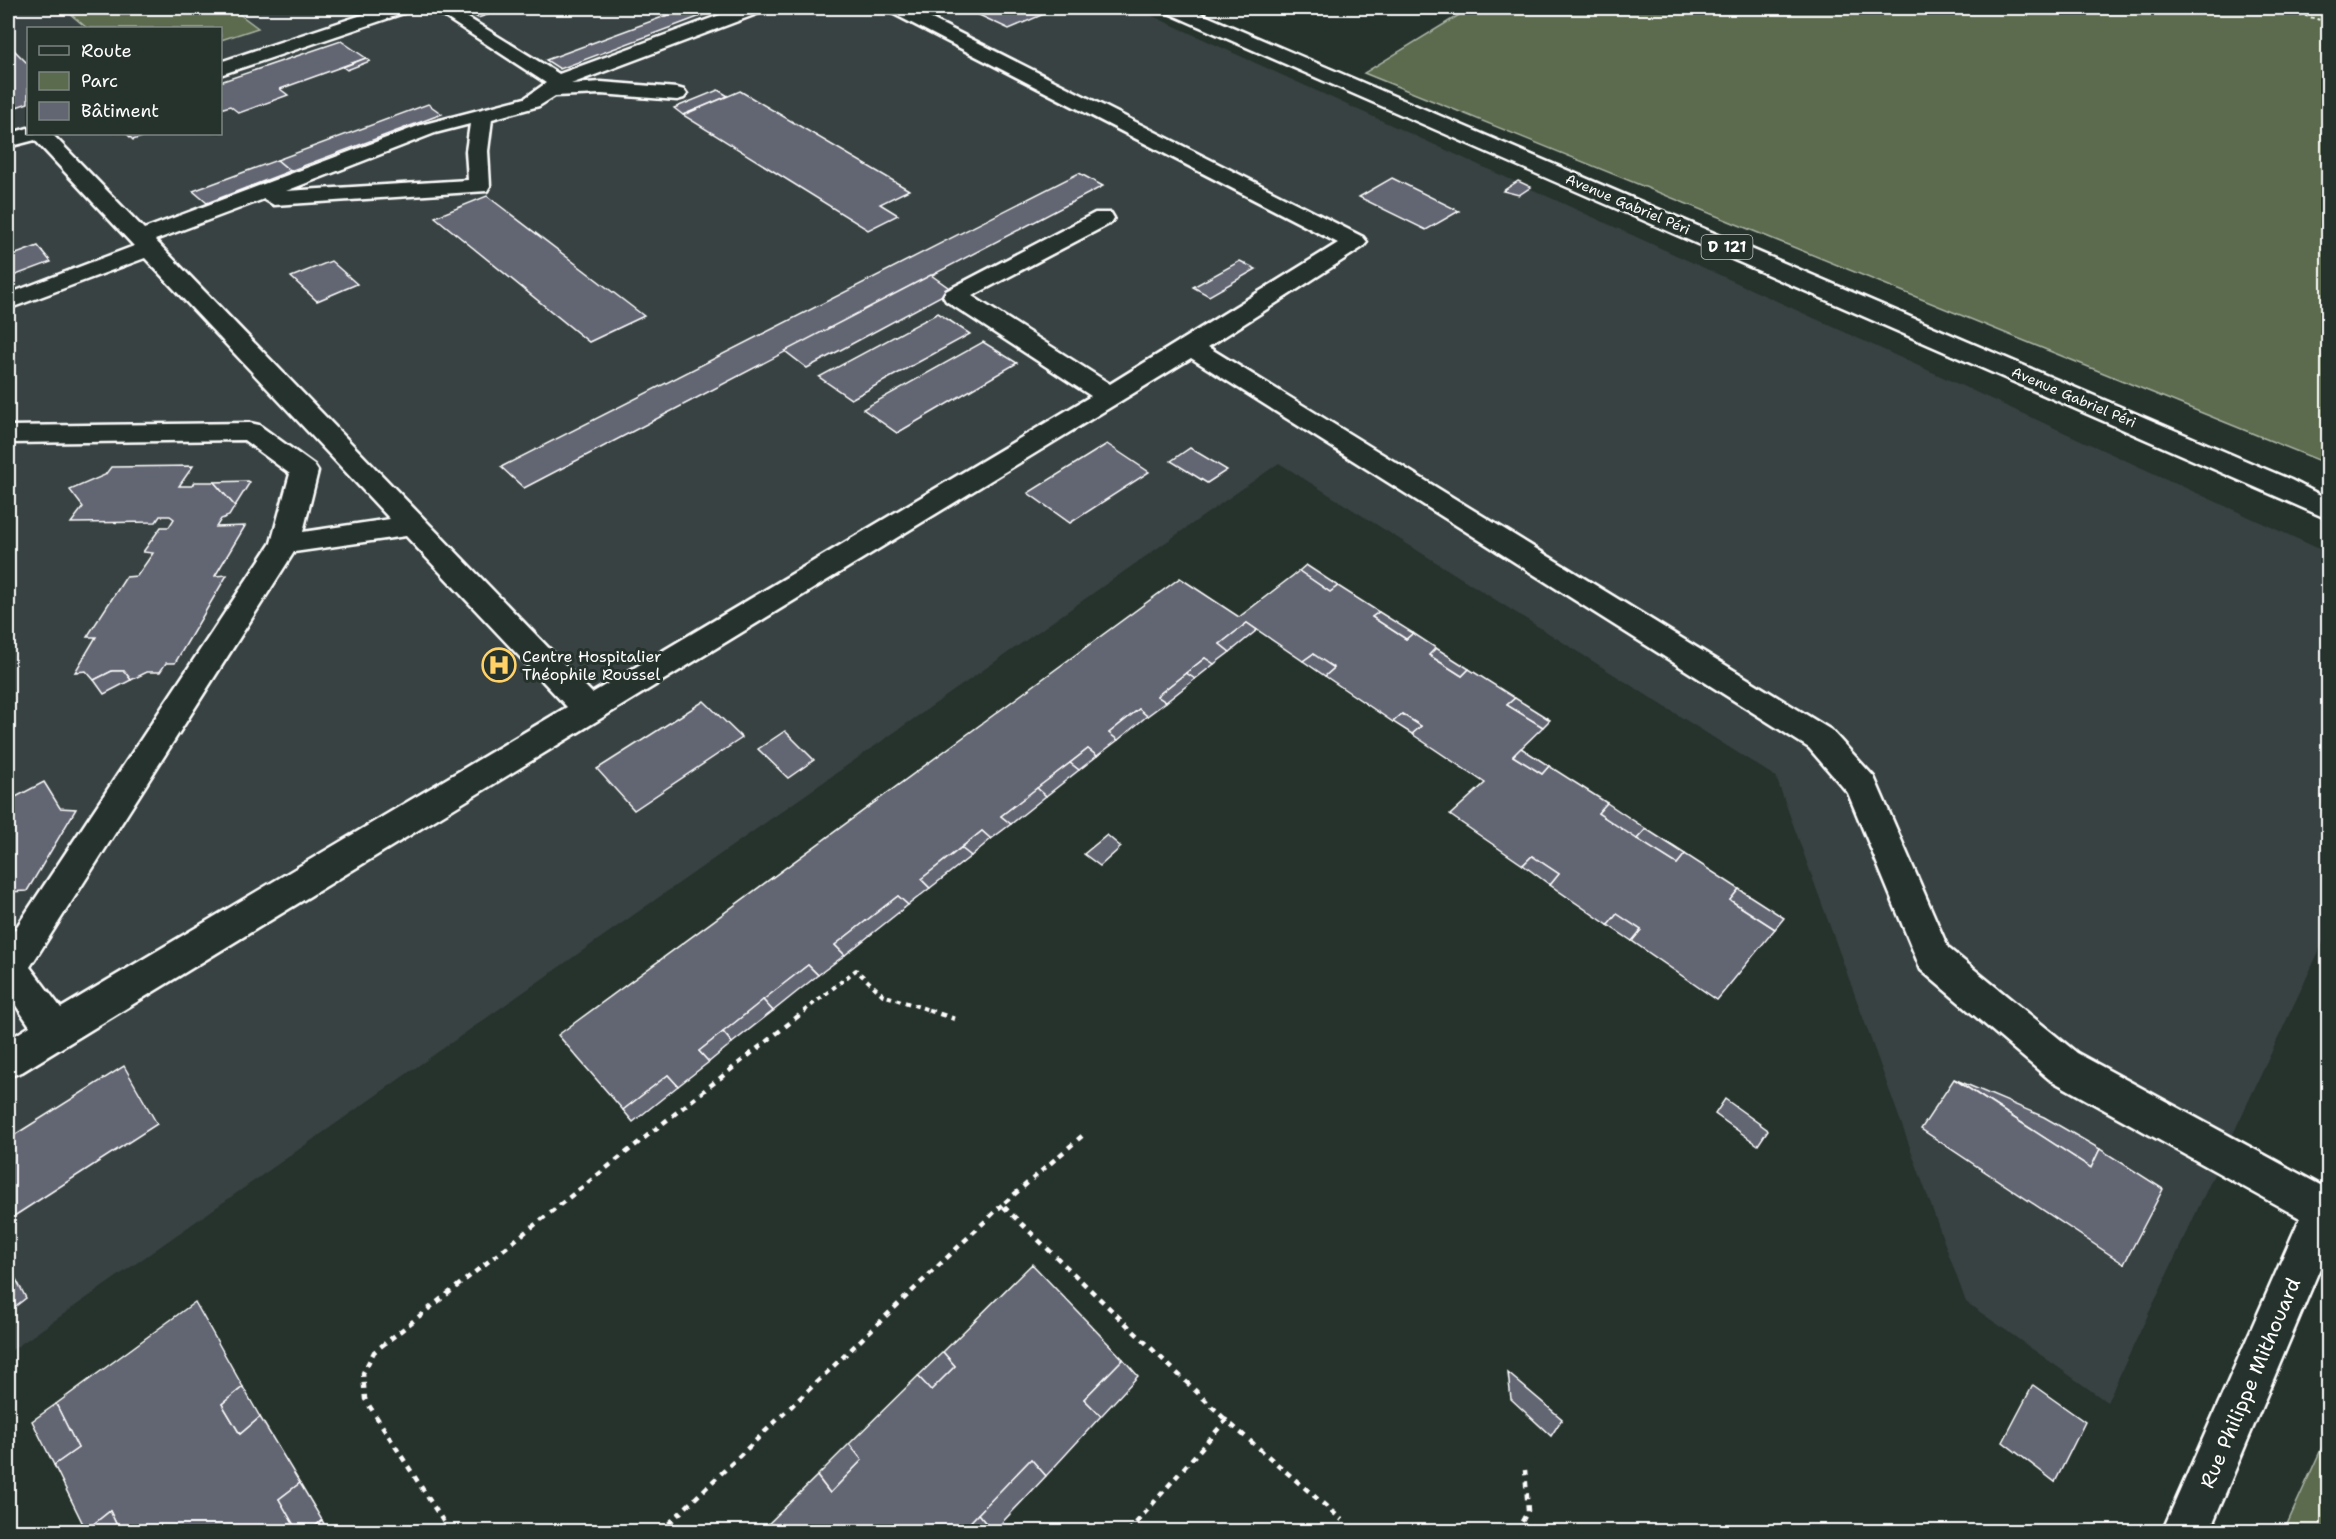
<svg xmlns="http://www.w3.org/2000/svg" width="2336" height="1539" viewBox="0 0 2336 1539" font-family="'Shantell Sans',sans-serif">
<rect width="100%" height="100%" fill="#26332d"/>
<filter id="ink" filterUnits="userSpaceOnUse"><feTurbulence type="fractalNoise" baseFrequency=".0167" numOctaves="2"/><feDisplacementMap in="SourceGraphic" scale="12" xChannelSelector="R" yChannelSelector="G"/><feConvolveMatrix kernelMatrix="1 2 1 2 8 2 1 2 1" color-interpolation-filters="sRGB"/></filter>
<g filter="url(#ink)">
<path fill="#384242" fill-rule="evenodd" d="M8,8H1135L2328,553V932L2107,1402L1966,1302L1776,777L1279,463L8,1353ZM28,28H220V134H28Z"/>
<g fill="#5b6b4e" stroke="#adb5a6" stroke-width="1.5">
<polygon points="63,8 231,8 258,28 221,40 220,28 87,28"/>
<polygon points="1465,8 2304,8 2328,14 2328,464 1364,73 1464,12"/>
<polygon points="2328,1434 2328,1531 2284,1531"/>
</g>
<g fill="#626572" stroke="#fff" stroke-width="1.5">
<polygon points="462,8 509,8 478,18"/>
<polygon points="687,8 722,8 560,69 546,60"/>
<polygon points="964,8 1044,8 1051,11 1009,29"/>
<polygon points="341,41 366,58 280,89 288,95 239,113 230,106 220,109 220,82"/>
<polygon points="8,44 28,64 28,103 8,110"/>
<polygon points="366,58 370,61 347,70 343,67"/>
<polygon points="718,90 728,96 683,115 674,108"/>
<polygon points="740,91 909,190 880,204 898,215 868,230 683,115"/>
<polygon points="428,104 442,114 290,171 277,160"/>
<polygon points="127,134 152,134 133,140"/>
<polygon points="277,160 290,171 207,203 193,191"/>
<polygon points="1079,173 1103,186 524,488 501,467"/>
<polygon points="1392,178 1459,211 1426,230 1359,197"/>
<polygon points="1518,181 1531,187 1519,195 1503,191"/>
<polygon points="487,196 644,316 589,342 435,217"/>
<polygon points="38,246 51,262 8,278 8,257"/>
<polygon points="331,261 357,284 317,301 291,277"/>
<polygon points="1240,261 1256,269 1209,296 1193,287"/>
<polygon points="931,275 952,290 807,368 785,351"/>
<polygon points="938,313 970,334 851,399 819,377"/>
<polygon points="983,342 1017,363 897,433 863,409"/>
<polygon points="1107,444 1149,472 1070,523 1028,493"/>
<polygon points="1190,448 1227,470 1207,483 1171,461"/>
<polygon points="193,466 179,486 192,486 194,482 214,482 235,506 229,516 221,519 216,527 245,526 215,576 227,575 175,663 166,663 160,672 147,672 131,680 124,671 112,671 94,680 86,671 75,672 96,637 87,637 126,577 137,576 153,553 143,552 161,527 169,527 174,519 170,516 160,516 156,522 71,523 83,507 70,490 105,475 111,467"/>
<polygon points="248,481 250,482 235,506 214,482"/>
<polygon points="1306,565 1338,586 1330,592 1299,571"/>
<polygon points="1299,571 1330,592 1338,586 1379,612 1372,617 1406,639 1413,633 1436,648 1429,655 1462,676 1469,669 1515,698 1507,705 1543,727 1513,756 1542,774 1549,766 1607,803 1598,813 1677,864 1685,854 1739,889 1730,900 1775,929 1717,1000 1632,941 1641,930 1617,914 1608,925 1550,885 1559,874 1532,856 1523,865 1450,815 1485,783 1412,734 1421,726 1402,714 1393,722 1325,676 1334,668 1313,654 1303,661 1247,623 1220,644 1230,652 1214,664 1205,658 1157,696 1166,702 1147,716 1139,709 1109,733 1118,740 1097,756 1088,749 1001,816 1011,824 991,839 982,831 921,879 930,888 908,905 898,896 835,945 845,955 818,975 808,965 699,1051 709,1062 678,1086 668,1075 623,1110 558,1035 1180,578 1239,617"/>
<polygon points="1379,612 1413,633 1406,639 1372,617"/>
<polygon points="1247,623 1257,630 1230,652 1220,644"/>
<polygon points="1436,648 1469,669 1462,676 1429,655"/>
<polygon points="1313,654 1334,668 1325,676 1303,661"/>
<polygon points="1205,658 1214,664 1195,679 1186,673"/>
<polygon points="112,671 124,671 131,680 104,694 94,680"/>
<polygon points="1186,673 1195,679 1166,702 1157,696"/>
<polygon points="1515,698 1550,720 1543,727 1507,705"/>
<polygon points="704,701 742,738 634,810 597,769"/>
<polygon points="1139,709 1147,716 1118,740 1109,733"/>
<polygon points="1402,714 1421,726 1412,734 1393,722"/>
<polygon points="785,731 814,760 788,778 758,749"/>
<polygon points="1521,748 1549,766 1542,774 1513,756"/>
<polygon points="1088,749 1097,756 1079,770 1070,763"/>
<polygon points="1070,763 1079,770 1046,796 1037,788"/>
<polygon points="44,782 60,808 76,809 27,891 8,892 8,801"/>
<polygon points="1037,788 1046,796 1011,824 1001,816"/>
<polygon points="1607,803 1646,829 1637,839 1598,813"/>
<polygon points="1646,829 1685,854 1677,864 1637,839"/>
<polygon points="982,831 991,839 971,856 961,848"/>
<polygon points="1107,835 1121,847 1100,866 1084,854"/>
<polygon points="961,848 971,856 930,888 921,879"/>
<polygon points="1532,856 1559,874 1550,885 1523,865"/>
<polygon points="1739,889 1784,918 1775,929 1730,900"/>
<polygon points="898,896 908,905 845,955 835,945"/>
<polygon points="1617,914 1641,930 1632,941 1608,925"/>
<polygon points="808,965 818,975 773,1011 763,1000"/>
<polygon points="763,1000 773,1011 732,1043 723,1032"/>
<polygon points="723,1032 732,1043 709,1062 699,1051"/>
<polygon points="124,1066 157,1124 8,1220 8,1139"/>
<polygon points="668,1075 678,1086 633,1122 623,1110"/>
<polygon points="1954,1079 2044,1117 2100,1149 2091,1168"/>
<polygon points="1954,1079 2091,1168 2100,1149 2163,1189 2124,1264 1921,1129"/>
<polygon points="1725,1099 1768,1130 1758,1145 1715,1114"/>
<polygon points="8,1264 26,1298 8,1312"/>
<polygon points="1032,1264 1123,1359 1084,1399 1101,1416 1046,1476 1031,1459 961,1532 760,1532 817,1476 830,1493 862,1460 849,1444 918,1376 931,1390 955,1366 943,1352"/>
<polygon points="195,1302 243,1387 222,1404 240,1434 260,1417 300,1483 279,1499 298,1532 120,1532 110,1511 86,1530 54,1465 78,1448 56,1404"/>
<polygon points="943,1352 955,1366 931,1390 918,1376"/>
<polygon points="1123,1359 1138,1376 1101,1416 1084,1399"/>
<polygon points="1508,1373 1562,1419 1551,1436 1511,1399"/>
<polygon points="2033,1385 2085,1422 2055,1482 2003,1442"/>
<polygon points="243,1387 260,1417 240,1434 222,1404"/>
<polygon points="56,1404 78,1448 54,1465 32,1421"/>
<polygon points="849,1444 862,1460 830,1493 817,1476"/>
<polygon points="1031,1459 1046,1476 993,1532 978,1514"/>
<polygon points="300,1483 322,1520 309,1532 298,1532 279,1499"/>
<polygon points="110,1511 120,1532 86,1532 86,1530"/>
<polygon points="978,1514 993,1532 961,1532"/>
<polygon points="322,1520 328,1532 309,1532"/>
</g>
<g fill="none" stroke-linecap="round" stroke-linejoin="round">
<defs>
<g id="minor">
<polygon points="383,8 409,8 407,12 220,75 220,62"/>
<path d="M431,8H452L559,74L739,8H764L762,12L571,84L601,82L677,88L684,90L687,94L684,98L677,100L601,94L555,96L539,106L492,119L488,151L490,186L487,191L274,205L264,199L155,240L592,693L1091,396L946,301L943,296L946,291L1095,213H1111L1114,218L1111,223L972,296L1110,384L1338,243L890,12L888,8H910L1363,237L1367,242L1363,247L1208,347L1831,730L1874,777L1948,948L2077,1053L2320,1185L2328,1182V1249L2209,1532H2162L2300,1218L2049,1079L1921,970L1848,793L1809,748L1191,358L22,1072L8,1077V1040L30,1026L8,994V940L271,543L290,474L244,440L8,443V426L250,423L259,425L314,465L318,471L303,532L390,519L145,258L8,309V294L134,246L35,140L8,147V134L28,128V134H52L144,229L421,125L525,98L546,83ZM470,124L466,151L468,180L286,191L435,133ZM406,536L567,707L61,1008L30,967L294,552Z"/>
</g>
<polygon id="major" points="1164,8 1188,8 2291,480 2328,499 2328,519 1166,12"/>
</defs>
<use href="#minor" stroke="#fff" stroke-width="5"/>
<use href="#major" stroke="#fff" stroke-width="5"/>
<polyline stroke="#fff" stroke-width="2" stroke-dasharray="3 3" stroke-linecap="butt" points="2276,8 2328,22"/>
<polyline stroke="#fff" stroke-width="4" stroke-dasharray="4.5 4.5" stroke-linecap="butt" points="804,1011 856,970 883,995 932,1011"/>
<g stroke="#fff" stroke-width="4.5" stroke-dasharray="6 6" stroke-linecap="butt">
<polyline points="928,1010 955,1019"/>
<polyline points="1082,1136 1002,1205 1226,1420"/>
<polyline points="450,1532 365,1399 363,1373 374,1352 806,1010"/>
<polyline points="660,1532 1002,1205"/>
<polyline points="1128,1532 1226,1420 1342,1520"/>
<polyline points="1516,1532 1528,1511 1525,1470"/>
</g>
<use href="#minor" fill="#26332d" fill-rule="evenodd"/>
<use href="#major" fill="#26332d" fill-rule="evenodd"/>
</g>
</g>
<defs>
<symbol id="hospital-ring" viewBox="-11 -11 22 22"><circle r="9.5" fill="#26332d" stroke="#ffd166" stroke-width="1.5"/><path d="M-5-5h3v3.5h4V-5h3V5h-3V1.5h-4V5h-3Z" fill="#ffd166"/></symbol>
</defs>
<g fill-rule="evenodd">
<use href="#hospital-ring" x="480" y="646" width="38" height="38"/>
</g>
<g text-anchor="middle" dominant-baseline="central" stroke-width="6" stroke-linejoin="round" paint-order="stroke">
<g font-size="14" fill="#fff" stroke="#26332d">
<text transform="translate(1628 204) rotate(23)">Avenue Gabriel Péri</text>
<text transform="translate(2074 397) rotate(23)">Avenue Gabriel Péri</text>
</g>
<rect fill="#26332d" stroke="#bec2c0" stroke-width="1.5" x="1701.5" y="235" width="51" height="24" rx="4.5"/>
<g font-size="15" font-weight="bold" fill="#fff">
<text x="1727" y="247">D 121</text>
</g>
<g font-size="16" fill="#fff" stroke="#26332d" text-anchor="start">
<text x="522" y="656">Centre Hospitalier<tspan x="522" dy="18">Théophile Roussel</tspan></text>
</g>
<g font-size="20" fill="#fff" stroke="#26332d">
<text transform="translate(2250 1383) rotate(-67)">Rue Philippe Mithouard</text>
</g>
</g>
<rect width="2336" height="1539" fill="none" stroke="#26332d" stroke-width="30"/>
<rect x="15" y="15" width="2306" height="1509" fill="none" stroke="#fff" stroke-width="2" filter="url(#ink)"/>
<rect x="27" y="27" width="195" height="108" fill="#26332d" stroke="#7d8581" stroke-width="1.5"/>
<rect x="39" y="46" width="30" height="9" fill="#26332d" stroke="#7d8581" stroke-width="1.5"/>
<text x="81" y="57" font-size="18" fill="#ffffff">Route</text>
<rect x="39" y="72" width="30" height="18" fill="#5b6b4e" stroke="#7d8581" stroke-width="1.5"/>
<text x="81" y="87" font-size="18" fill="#ffffff">Parc</text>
<rect x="39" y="102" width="30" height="18" fill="#626572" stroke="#7d8581" stroke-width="1.5"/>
<text x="81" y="117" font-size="18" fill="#ffffff">Bâtiment</text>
</svg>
